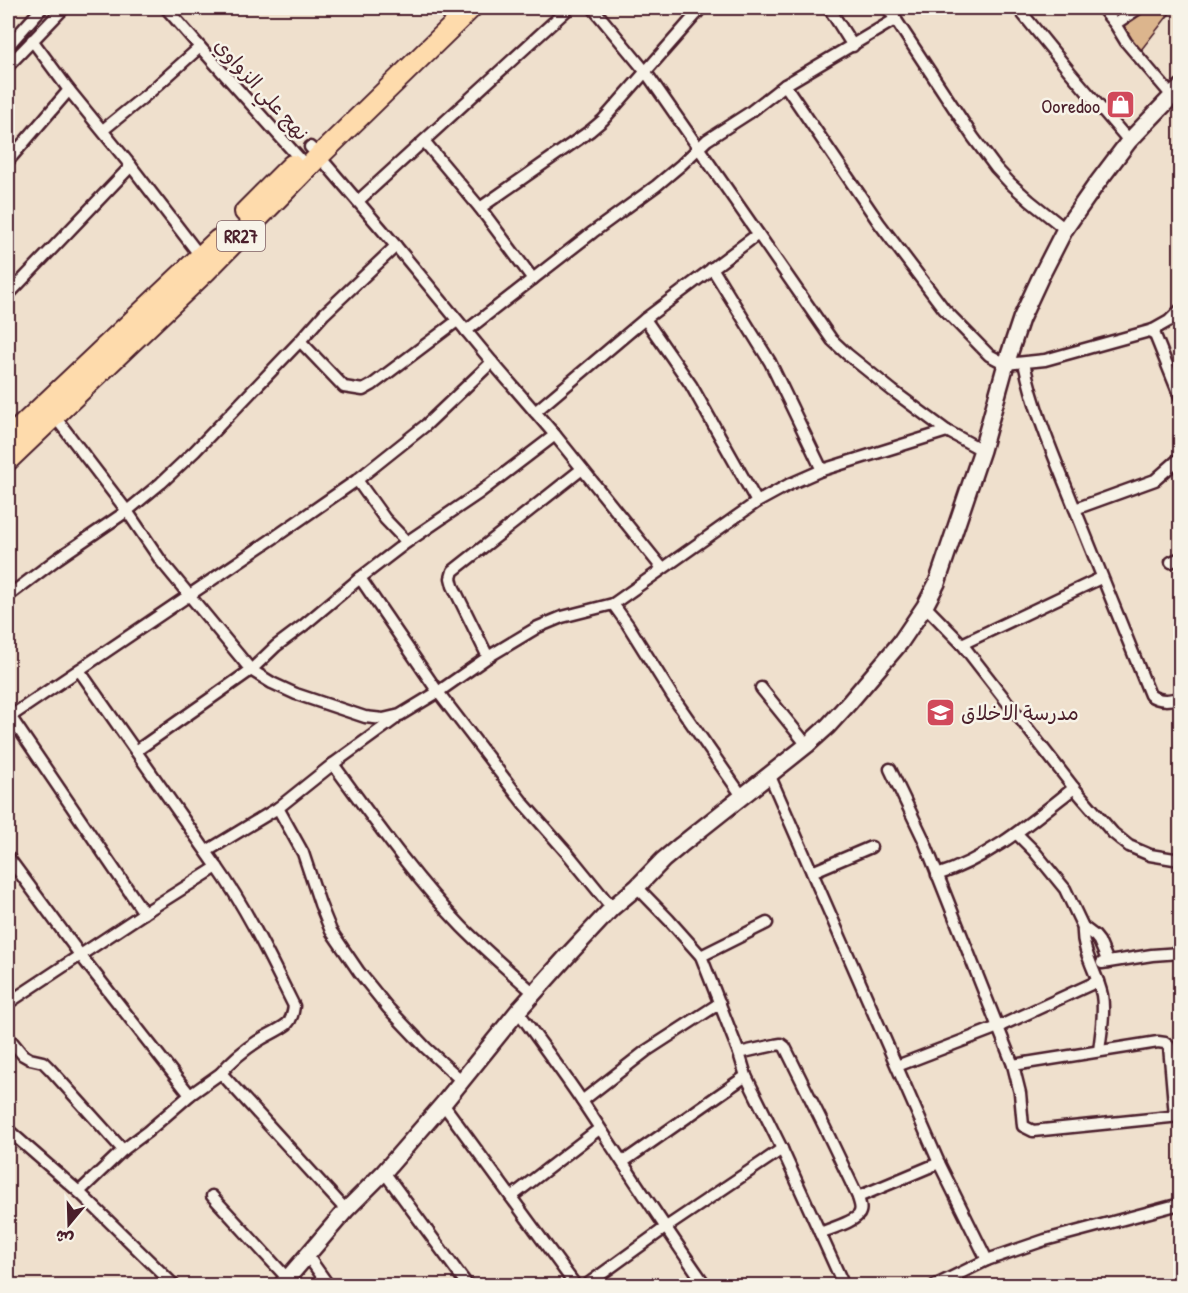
<svg xmlns="http://www.w3.org/2000/svg" width="1188" height="1293" viewBox="0 0 1188 1293" font-family="'Patrick Hand','Playpen Sans Arabic',sans-serif">
<rect width="100%" height="100%" fill="#efe0cd"/>
<filter id="ink" filterUnits="userSpaceOnUse"><feTurbulence type="fractalNoise" baseFrequency=".0167" numOctaves="2"/><feDisplacementMap in="SourceGraphic" scale="12" xChannelSelector="R" yChannelSelector="G"/><feConvolveMatrix kernelMatrix="1 2 1 2 8 2 1 2 1" color-interpolation-filters="sRGB"/></filter>
<g filter="url(#ink)">
<polygon fill="#dcb58d" stroke="#4a1f2b" stroke-width="1.5" points="1097,8 1174,8 1137,55"/>
<g fill="none" stroke-linecap="round" stroke-linejoin="round">
<defs>
<g id="street">
<polyline points="166,8 200,47 308,168"/>
<polyline points="593,8 645,71 832,340 847,354 893,391 947,431 982,450"/>
<polyline points="829,8 853,46"/>
<polyline points="888,8 973,137 996,168 1010,183 1030,201 1065,229"/>
<polyline points="1018,8 1070,72 1129,141"/>
<polyline points="1102,8 1115,24 1126,42 1172,96"/>
<polyline points="1115,24 1139,8"/>
<polyline points="32,40 69,90 131,166 201,257"/>
<polyline points="8,46 42,8"/>
<polyline points="8,66 64,8"/>
<polyline points="785,85 879,223 944,309 989,355 1006,364 1045,360 1153,330 1169,321 1180,310"/>
<polyline points="103,130 151,91 200,47"/>
<polyline points="424,141 480,208 533,279"/>
<polyline points="310,147 319,156 396,246 492,362 555,435 662,568"/>
<polyline points="8,161 69,90"/>
<polyline points="358,201 569,8"/>
<polyline points="480,208 590,131 603,120 698,12 699,8"/>
<polyline points="712,268 770,362 822,470"/>
<polyline points="8,295 131,166"/>
<polyline points="645,319 691,385 757,502"/>
<polyline points="1153,330 1180,397"/>
<polyline points="466,331 593,232 656,186 681,165 707,140 749,113 785,85 896,19"/>
<polyline points="300,341 324,314 396,246"/>
<path d="M1024,363C1035,414 1056,461 1075,509C1100,571 1125,634 1150,695C1160,702 1170,700 1180,698"/>
<polyline points="535,412 645,319 758,234"/>
<polyline points="52,413 127,511 161,561 251,670 272,683 296,694 365,717 383,719 400,715 438,692 488,657 538,627 562,617 613,604 757,502 790,484 822,470 947,431"/>
<polyline points="357,480 385,519 407,542"/>
<polyline points="1075,509 1155,480 1180,458"/>
<polyline points="1171,562 1180,558"/>
<polyline points="360,578 438,692 524,804 568,854 612,908"/>
<polyline points="8,596 57,559 127,511 161,483 195,451 300,341 344,387 363,390 372,385 457,321"/>
<polyline points="613,604 628,625 673,697 742,796"/>
<polyline points="925,606 962,644 1074,788 1113,833 1129,846 1150,855 1180,860"/>
<polyline points="962,644 1101,578"/>
<polyline points="488,657 453,586 451,578 453,571 582,469"/>
<polyline points="761,688 807,745"/>
<polyline points="10,716 144,913"/>
<polyline points="8,718 278,535 357,480 426,425 492,362"/>
<polyline points="136,751 251,670 276,646 304,625 360,578 407,542 479,493 555,435"/>
<path d="M333,764C374,820 414,877 462,927C485,950 510,972 534,993"/>
<polyline points="890,769 923,838 1013,1065 1020,1093 1023,1126 1033,1131 1180,1116"/>
<polyline points="769,774 939,1163 987,1260"/>
<polyline points="278,808 303,853 320,904 331,931 359,972 388,1008 426,1048 462,1081"/>
<polyline points="1017,834 1034,851 1065,889 1083,927 1095,936 1099,941 1108,962"/>
<polyline points="207,851 278,808 333,764 395,719"/>
<polyline points="8,857 81,956 190,1095 221,1073 346,1210"/>
<path d="M217,867C248,911 270,958 294,1006C293,1013 292,1019 287,1024C278,1031 267,1035 258,1041C244,1050 231,1061 221,1073"/>
<polyline points="812,872 871,847"/>
<path d="M937,875C990,858 1031,822 1074,788"/>
<polyline points="637,887 669,920 701,956 739,1053 746,1076 782,1149 844,1286"/>
<path d="M1083,927C1081,951 1097,972 1102,995C1105,1013 1101,1033 1099,1051"/>
<polyline points="701,956 767,923"/>
<polyline points="1102,963 1152,955 1180,953"/>
<polyline points="8,1003 144,913 217,867 79,670"/>
<path d="M518,1011C539,1041 562,1071 582,1101C623,1163 663,1225 706,1286"/>
<polyline points="8,1037 23,1055 30,1059 43,1062 50,1069 123,1150"/>
<path d="M739,1053L775,1045L781,1044L785,1047L825,1128L858,1197C859,1202 862,1207 860,1212C858,1221 829,1229 820,1233"/>
<polyline points="1013,1065 1158,1042 1165,1043 1169,1046 1175,1116"/>
<polyline points="897,1066 998,1027 1098,981"/>
<polyline points="582,1101 646,1051 720,1003"/>
<polyline points="443,1104 576,1286"/>
<polyline points="8,1130 79,1192 175,1286"/>
<polyline points="623,1162 746,1076"/>
<polyline points="384,1172 468,1286"/>
<polyline points="79,1192 123,1150 147,1132 190,1095"/>
<polyline points="212,1196 287,1278"/>
<polyline points="511,1197 599,1129"/>
<polyline points="858,1197 939,1163"/>
<polyline points="307,1255 329,1286"/>
<polyline points="585,1286 665,1228 782,1149"/>
<polyline points="934,1286 987,1260 1045,1240 1180,1204"/>
</g>
<polyline id="secondary" points="281,1286 346,1210 384,1172 443,1104 518,1011 569,954 612,908 637,887 663,860 681,845 807,745 828,726 849,703 900,643 925,606 937,583 982,450 1006,364 1021,319 1040,278 1065,229 1095,186 1129,141 1180,88"/>
<g id="highway">
<polyline points="245,212 292,165"/>
<polyline points="8,439 218,240"/>
<polyline points="8,460 206,271 319,156 471,8"/>
</g>
</defs>
<use href="#street" stroke="#4a1f2b" stroke-width="15"/>
<use href="#secondary" stroke="#4a1f2b" stroke-width="20"/>
<use href="#highway" stroke="#4a1f2b" stroke-width="24"/>
<use href="#street" stroke="#f7f3e8" stroke-width="10"/>
<use href="#secondary" stroke="#f7f3e8" stroke-width="15"/>
<use href="#highway" stroke="#fedbac" stroke-width="20"/>
</g>
</g>
<defs>
<symbol id="shop-square" viewBox="-11 -11 22 22"><rect x="-9" y="-9" width="18" height="18" rx="4" fill="#d1495b" stroke="#f7f3e8"/><path d="M-5-2.5h2.3a2.7 3.5 0 0 1 5.4 0H5L5.5 6h-11ZM-1.5-2.5h3a1.5 2.3 0 0 0-3 0Z" fill="#fff"/></symbol>
<symbol id="school-square" viewBox="-11 -11 22 22"><rect x="-9" y="-9" width="18" height="18" rx="4" fill="#d1495b" stroke="#f7f3e8"/><path d="M0-5L7-2L0 1L-7-2ZM-4 1L0 2.5L4 1V4Q0 6-4 4Z" fill="#fff"/></symbol>
</defs>
<g fill-rule="evenodd">
<use href="#shop-square" x="1104" y="88" width="33" height="33"/>
<use href="#school-square" x="924" y="696" width="33" height="33"/>
</g>
<g text-anchor="middle" dominant-baseline="central" stroke-width="5" stroke-linejoin="round" paint-order="stroke">
<rect fill="#f7f3e8" stroke="#7e5f64" stroke-width="1.5" x="217" y="221" width="48" height="30" rx="4.5"/>
<g font-size="18" font-weight="bold" fill="#4a1f2b">
<text x="241" y="236">RR27</text>
</g>
<g font-size="20" fill="#4a1f2b" stroke="#f7f3e8">
<text transform="translate(262 89) rotate(48)">نهج علي الزواوي</text>
</g>
<g font-size="20" fill="#4a1f2b" stroke="#f7f3e8" text-anchor="end">
<text x="1100" y="105">Ooredoo</text>
<text x="961" y="712" text-anchor="start">مدرسة الاخلاق</text>
</g>
</g>
<rect width="1188" height="1293" fill="none" stroke="#f7f3e8" stroke-width="30"/>
<rect x="15" y="15" width="1158" height="1263" fill="none" stroke="#4a1f2b" stroke-width="2" filter="url(#ink)"/>
<g transform="translate(69 1224) rotate(199)" stroke="#f7f3e8" stroke-width="4.5" paint-order="stroke">
<path d="M0-4.5L10 22L0 15L-10 22Z" fill="#4a1f2b"/>
<text y="-9" font-size="16" font-weight="bold" text-anchor="middle" fill="#4a1f2b">ش</text>
</g>
</svg>
